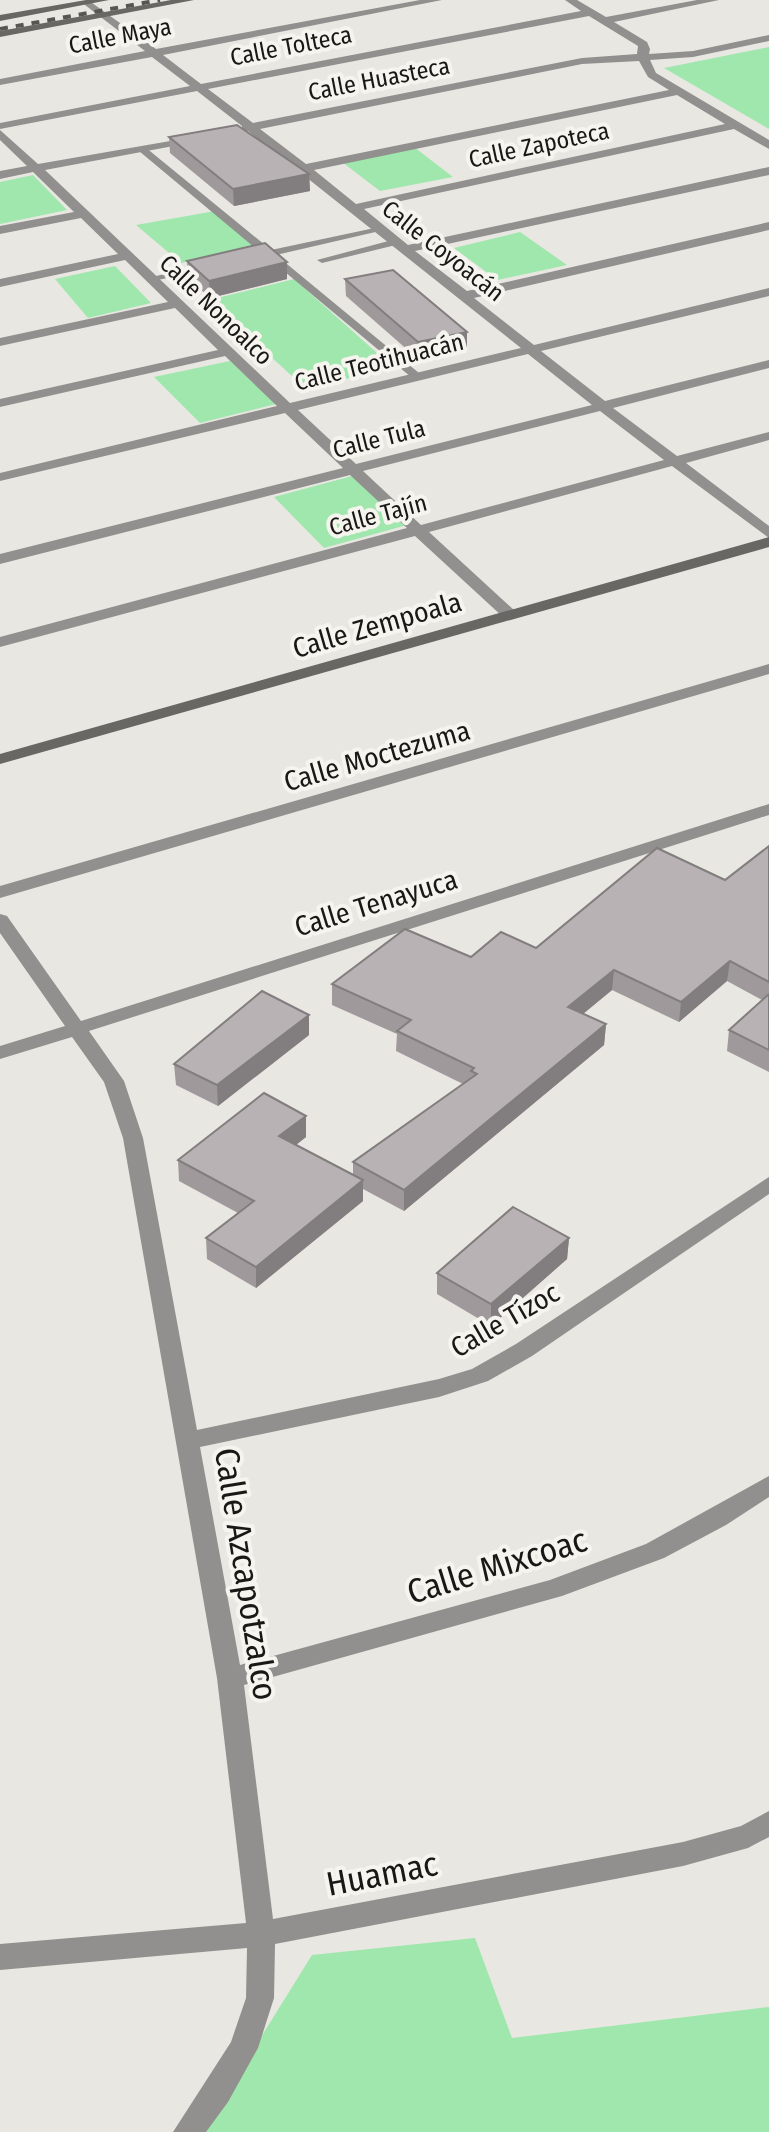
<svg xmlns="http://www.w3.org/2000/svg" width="769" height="2132" viewBox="0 0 769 2132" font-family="'Fira Sans Condensed',sans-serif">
<rect width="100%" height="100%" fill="#e8e7e1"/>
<g fill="#9fe7ad">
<polygon points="769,47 769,129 664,68"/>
<polygon points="414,147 453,177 380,191 342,162"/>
<polygon points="33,175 67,210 0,224 0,182"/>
<polygon points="215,211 257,246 181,263 136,225"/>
<polygon points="520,232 567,265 497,280 454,248"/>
<polygon points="115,266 151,303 88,318 55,279"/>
<polygon points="294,279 395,369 304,387 209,300"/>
<polygon points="230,361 276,404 200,423 154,377"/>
<polygon points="356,475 407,525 324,548 274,497"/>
<polygon points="475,1938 512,2038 769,2007 769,2132 202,2132 312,1955"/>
</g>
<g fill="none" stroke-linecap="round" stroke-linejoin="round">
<g fill="#91908e" fill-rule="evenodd">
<polygon points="139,147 145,147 271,250 384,226 384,230 276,255 419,373 419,377 411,377 267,257 260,257 261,253 139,151"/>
<polygon points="396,239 400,240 400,244 322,263 317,260"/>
<polygon points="206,264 210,265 210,269 153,281 148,278"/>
</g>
<g fill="#91908e" fill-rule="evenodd">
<path d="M88,0L156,49L420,0H442L163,55L201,84L581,11L565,0H577L606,17L697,0H719L614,22L647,42L650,49L649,54L693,51L769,35V41L693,57L650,60L656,73L769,140V149L734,129L364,209L408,245L769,167V175L415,251L467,291L769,222V230L474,298L534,345L769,288V296L541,351L605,401L769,360V368L613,408L677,456L769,432V440L686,463L769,526V538L672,466L429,532L515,611V617H503L415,536L0,647V637L407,528L350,475L0,564V554L343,468L285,413L0,481V473L277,406L225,356L0,407V399L218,350L175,308L0,346V338L168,302L125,260L0,287V279L118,254L81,218L0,234V226L74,212L33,172L0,179V171L27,166L0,140V130L38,164L199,136L201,138L195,142L45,170L290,403L521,348L248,131L242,130V126L197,91L0,129V123L190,86L152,57L0,85V79L145,51L85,5L84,3ZM589,16L638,46L637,54L582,58L253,123L208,89ZM639,61L648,77L669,90L306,164L260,129L582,64ZM677,95L725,124L356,204L314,170ZM528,354L592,405L356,464L298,410ZM600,411L664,460L421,525L363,471Z"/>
<polygon points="769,664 769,674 0,898 0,886"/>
<polygon points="769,804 769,815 89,1031 124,1081 143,1138 197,1430 439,1379 472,1369 516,1344 769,1177 769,1194 532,1356 488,1381 439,1397 200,1447 240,1665 550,1580 646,1544 769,1476 769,1497 726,1525 664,1558 562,1596 244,1685 273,1919 683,1842 741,1826 769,1811 769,1837 748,1848 683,1866 275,1944 274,1998 258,2048 228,2102 206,2132 173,2132 231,2042 246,1998 247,1948 0,1970 0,1944 246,1923 217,1678 123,1138 104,1082 72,1037 0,1059 0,1046 65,1026 0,933 0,914 7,916 81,1021"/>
</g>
<g fill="#696764" fill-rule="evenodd">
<polygon points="86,0 109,0 0,21 0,15"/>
<polygon points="171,0 194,0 0,37 0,31"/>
<polygon points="769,537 769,547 0,764 0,754"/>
</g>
<polyline stroke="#575652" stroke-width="4" stroke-dasharray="8 8" stroke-linecap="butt" points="0,29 160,0"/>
</g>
<g fill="#9f999b">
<polygon points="169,137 309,174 310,191 234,206 170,153"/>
<polygon points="187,261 287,279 210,298 188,278"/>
<polygon points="345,279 467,349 418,359 346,296"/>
<polygon points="769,846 769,1072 727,1051 729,1030 762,1000 727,981 679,1022 612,990 583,1014 606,1024 604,1045 404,1211 363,1189 363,1201 256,1288 207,1259 206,1238 238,1213 179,1181 178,1160 306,1116 306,1137 296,1145 353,1175 353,1162 463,1084 396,1051 397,1034 332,1005 332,984 471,957 536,948 725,880"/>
<polygon points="309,1035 218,1106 176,1085 174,1064"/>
<polygon points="569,1238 567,1259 491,1326 437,1294 437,1273"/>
</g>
<g fill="#827d7e">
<polygon points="309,174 310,191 234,206 233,189"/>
<polygon points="287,262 287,279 210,298 209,281"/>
<polygon points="467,332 467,349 418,359 418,342"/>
<polygon points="730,961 727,981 679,1022 681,1002"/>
<polygon points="614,970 612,990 567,1027 568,1007"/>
<polygon points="309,1015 309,1035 218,1106 217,1085"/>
<polygon points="606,1024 604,1045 404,1211 404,1190"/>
<polygon points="306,1116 306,1137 280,1157 279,1136"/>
<polygon points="363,1180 363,1201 256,1288 256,1267"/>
<polygon points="569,1238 567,1259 491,1326 491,1304"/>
</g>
<g fill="#b9b2b4" stroke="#827d7e" stroke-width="2">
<polygon points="237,125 309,174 233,189 169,137"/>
<polygon points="265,243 287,262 209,281 187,261"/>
<polygon points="393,270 467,332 418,342 345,279"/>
<polygon points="769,846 769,982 730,961 681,1002 614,970 568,1007 606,1024 404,1190 353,1162 477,1074 471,1071 474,1068 397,1031 411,1020 332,984 405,929 471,957 501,932 536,948 657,848 725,880"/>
<polygon points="262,991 309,1015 217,1085 174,1064"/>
<polygon points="769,994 769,1050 729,1030"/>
<polygon points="264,1093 306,1116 279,1136 363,1180 256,1267 206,1238 254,1201 178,1160"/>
<polygon points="513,1207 569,1238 491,1304 437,1273"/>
</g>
<g text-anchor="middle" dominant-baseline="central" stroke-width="8" stroke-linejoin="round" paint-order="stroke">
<g font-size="24" fill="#191816" stroke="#f5f4ee">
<text transform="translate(120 36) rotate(-11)">Calle Maya</text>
<text transform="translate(291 46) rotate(-11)">Calle Tolteca</text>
<text transform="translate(379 79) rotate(-11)">Calle Huasteca</text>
<text transform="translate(539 145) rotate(-12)">Calle Zapoteca</text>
<text transform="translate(443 251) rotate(38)">Calle Coyoacán</text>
<text transform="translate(216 310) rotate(44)">Calle Nonoalco</text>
<text transform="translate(379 362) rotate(-14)">Calle Teotihuacán</text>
<text transform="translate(379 439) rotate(-14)">Calle Tula</text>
<text transform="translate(378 515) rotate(-15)">Calle Tajín</text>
</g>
<g font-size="28" fill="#191816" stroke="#f5f4ee">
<text transform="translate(377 625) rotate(-16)">Calle Zempoala</text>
<text transform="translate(377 756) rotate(-16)">Calle Moctezuma</text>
<text transform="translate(376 903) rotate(-17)">Calle Tenayuca</text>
<text transform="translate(505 1320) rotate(-30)">Calle Tízoc</text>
</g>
<g font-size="34" fill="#191816" stroke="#f5f4ee">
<text transform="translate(497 1566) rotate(-17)">Calle Mixcoac</text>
<text transform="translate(246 1574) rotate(81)">Calle Azcapotzalco</text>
<text transform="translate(382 1874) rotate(-11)">Huamac</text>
</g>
</g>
</svg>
